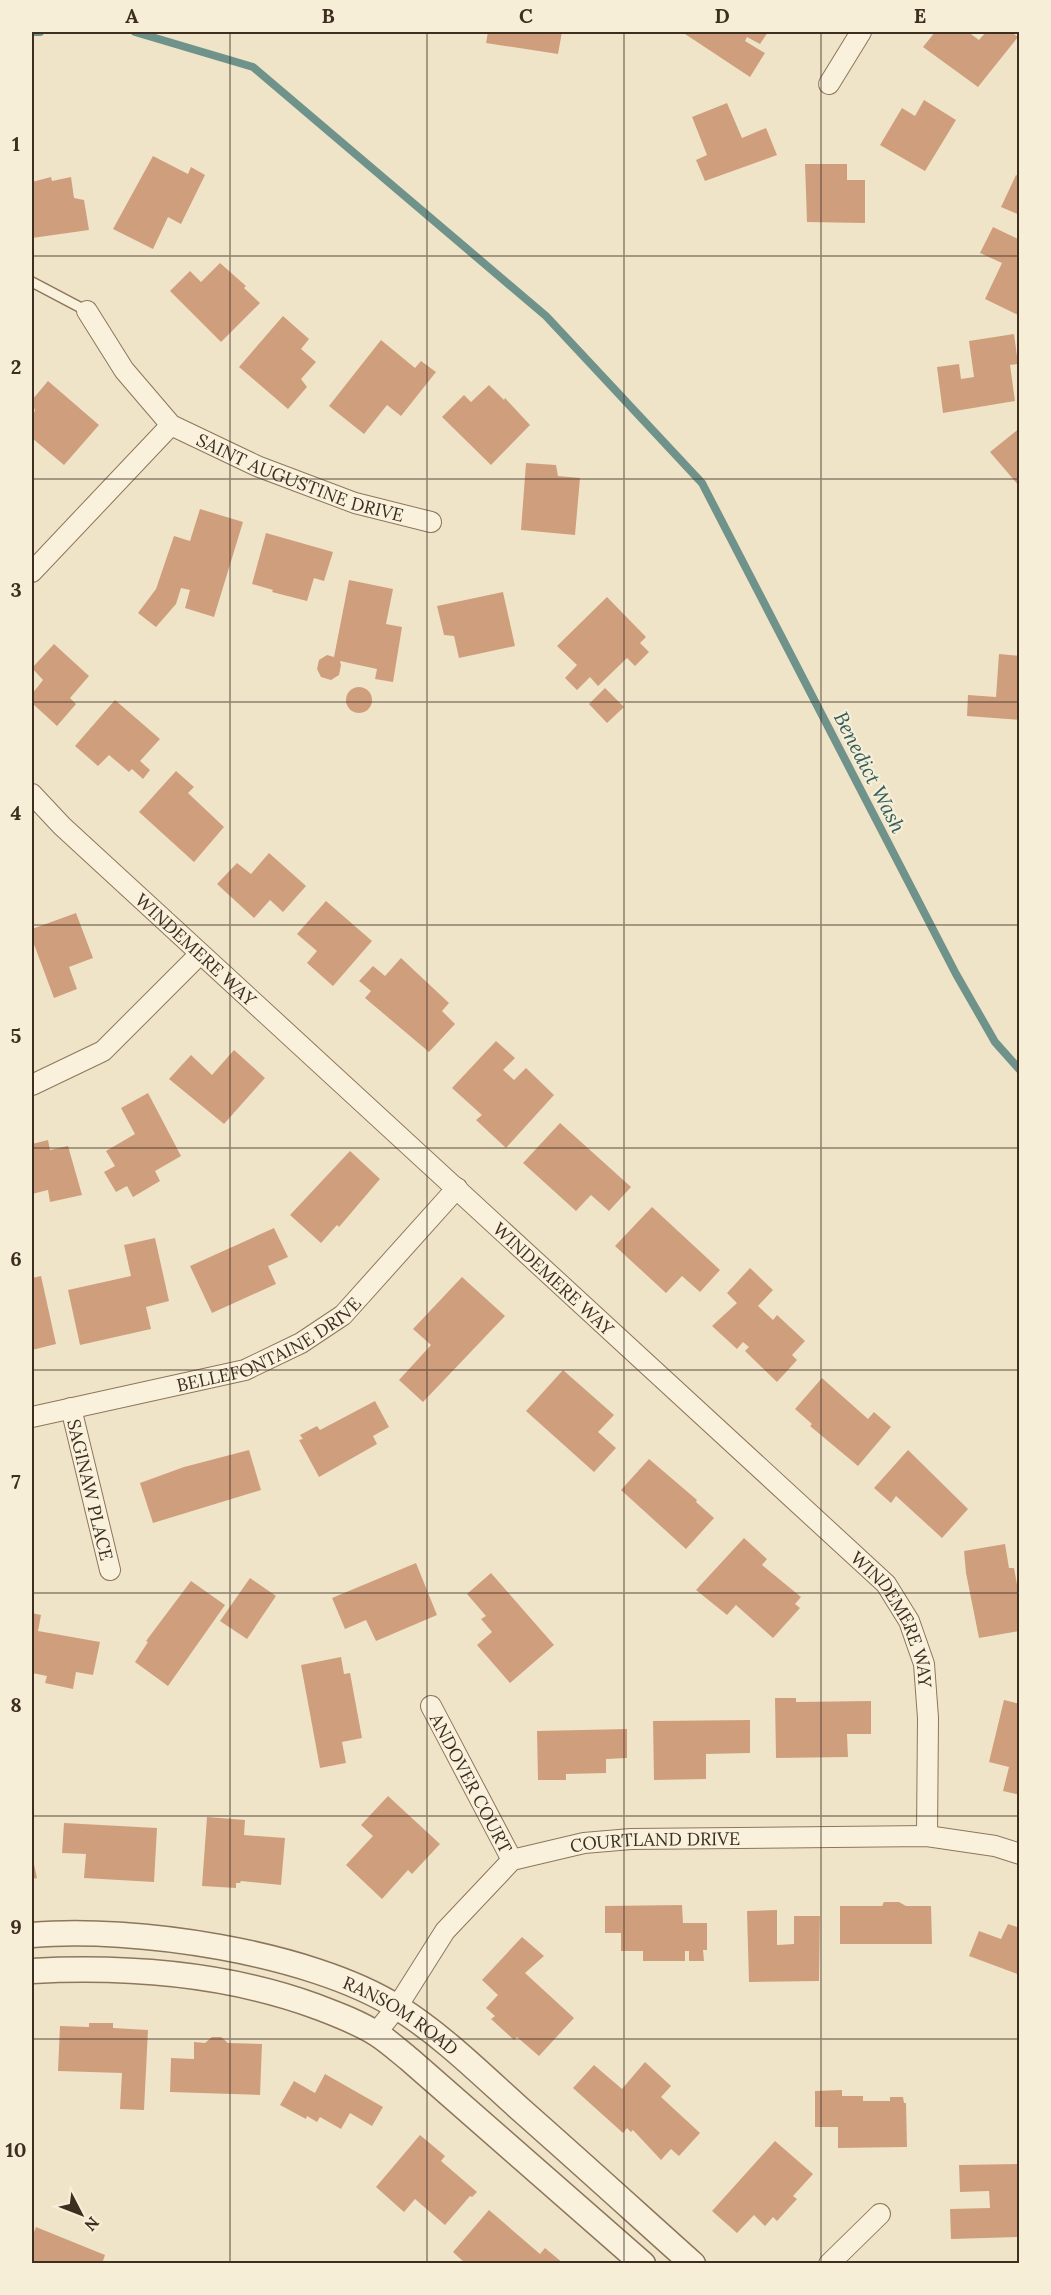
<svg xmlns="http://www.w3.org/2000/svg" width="1051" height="2295" viewBox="0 0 1051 2295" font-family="Lora,serif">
<rect width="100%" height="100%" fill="#f0e4c8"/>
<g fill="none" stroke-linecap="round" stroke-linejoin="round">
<g stroke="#6f938a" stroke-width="8">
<polyline points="32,32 40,32"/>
<polyline points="135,32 253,67 546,316 702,483 956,974 995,1042 1020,1070"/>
</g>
</g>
<g fill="#cf9f7d">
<polygon points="488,32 562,32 558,54 486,43"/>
<polygon points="682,32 768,32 760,44 747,37 745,41 765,53 750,77"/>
<polygon points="935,32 968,32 979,40 986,32 1011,32 1018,37 978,87 923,47"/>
<polygon points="924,100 956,120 925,171 880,145 902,108 915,116"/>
<polygon points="727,103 742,138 766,128 777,155 705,181 696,160 707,155 692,117"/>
<polygon points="153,156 188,174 191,167 205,175 181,224 168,217 153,249 113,229"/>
<polygon points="805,164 847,164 847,180 865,180 865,223 807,222"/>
<polygon points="1016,175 1020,177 1020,215 1001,207"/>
<polygon points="51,177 52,181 71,177 74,198 84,200 89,230 32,238 32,182"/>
<polygon points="993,227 1020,240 1018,315 985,299 1002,263 980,253"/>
<polygon points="220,263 246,286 244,288 260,303 221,342 170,291 190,271 201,282"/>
<polygon points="283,316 309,339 301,349 316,362 301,379 307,387 288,409 239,367"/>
<polygon points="1014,334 1018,364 1010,365 1015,401 943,413 937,367 959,364 961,379 974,377 969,341"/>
<polygon points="381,340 415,368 421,361 436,372 401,416 387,405 364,434 329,406"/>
<polygon points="48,381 99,425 64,465 32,438 32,415 35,411 32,400"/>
<polygon points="489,385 504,400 505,398 530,425 491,465 442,417 464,395 471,402"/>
<polygon points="1020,428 1020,487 990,452"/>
<polygon points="526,463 556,465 558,476 580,478 575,535 521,530"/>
<polygon points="200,509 243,522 214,617 185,608 190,590 181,588 176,604 156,627 138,613 156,589 174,536 190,541"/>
<polygon points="266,533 333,552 324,581 314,578 307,601 272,592 273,590 252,584"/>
<polygon points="349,580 393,589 386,624 402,627 393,682 375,679 377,669 340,661 341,665 339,675 331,680 321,677 317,669 319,660 327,655 334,657"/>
<polygon points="503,592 515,646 459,658 454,636 444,635 437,606"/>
<polygon points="607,597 646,637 640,643 649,652 635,666 627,658 598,686 590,677 577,690 565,678 577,665 557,646"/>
<polygon points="54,644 89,676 70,698 76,704 57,726 32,703 32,694 43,680 32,668"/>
<polygon points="999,654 1020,656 1020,720 967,716 968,695 996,697"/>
<circle cx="359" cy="700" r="13"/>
<polygon points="605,688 624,707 607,723 589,704"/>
<polygon points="115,700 160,739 140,761 150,770 143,779 132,769 129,772 109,755 98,766 75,746"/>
<polygon points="176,771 194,787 188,793 224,827 194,862 139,812"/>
<polygon points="269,853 306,886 283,912 270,900 254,918 217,884 237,863 251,874"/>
<polygon points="326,901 372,941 333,986 307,963 317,951 297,934"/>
<polygon points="76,913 93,958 69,967 77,989 54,998 32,939 32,929"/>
<polygon points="401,958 449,1003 442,1011 455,1024 429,1052 365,998 371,991 359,981 373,966 385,976"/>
<polygon points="496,1041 515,1058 503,1070 514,1080 526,1068 554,1095 506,1148 476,1120 482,1115 452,1088"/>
<polygon points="234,1050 265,1078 224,1124 169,1079 191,1055 212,1075"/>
<polygon points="148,1093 181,1156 155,1171 160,1181 133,1197 127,1186 116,1192 104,1172 115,1166 106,1151 135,1134 121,1108"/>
<polygon points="560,1123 631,1187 609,1211 591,1195 576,1211 523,1163"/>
<polygon points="48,1140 50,1150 68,1146 82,1195 50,1202 48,1190 32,1194 32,1144"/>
<polygon points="350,1151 380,1179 339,1227 337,1225 321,1243 290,1215"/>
<polygon points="652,1207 720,1270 700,1292 682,1276 666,1293 615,1246"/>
<polygon points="274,1228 288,1257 268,1266 276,1284 212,1313 190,1266"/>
<polygon points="155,1238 169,1301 146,1307 151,1329 80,1345 68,1290 131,1276 124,1245"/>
<polygon points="750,1268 773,1290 758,1306 773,1320 777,1315 805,1341 792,1355 797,1360 777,1382 745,1351 749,1347 743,1342 737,1349 712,1326 737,1303 727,1293"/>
<polygon points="41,1276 56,1344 32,1350 32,1278"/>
<polygon points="462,1277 505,1316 423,1402 399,1380 431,1345 413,1329"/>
<polygon points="563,1370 614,1415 598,1432 616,1448 594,1472 526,1411"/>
<polygon points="822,1378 868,1419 874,1412 891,1427 858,1466 810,1426 812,1424 795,1409"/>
<polygon points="375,1401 389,1427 373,1436 377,1444 319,1477 299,1440 303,1439 300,1435 317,1426 320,1430"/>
<polygon points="249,1450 261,1490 153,1523 140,1483 184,1467"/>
<polygon points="908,1450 968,1509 942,1538 896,1496 891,1503 874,1488"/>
<polygon points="649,1459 697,1500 696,1502 714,1518 686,1549 621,1490"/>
<polygon points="744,1538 767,1559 762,1565 801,1597 795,1604 800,1608 773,1638 736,1605 727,1615 696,1590"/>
<polygon points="1005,1544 1009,1568 1014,1568 1020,1601 1020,1631 979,1638 966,1573 964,1551"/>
<polygon points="416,1563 437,1615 376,1641 366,1620 345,1629 332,1598"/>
<polygon points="491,1573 554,1645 510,1683 477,1645 492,1632 481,1619 486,1616 467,1594"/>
<polygon points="250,1578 276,1596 247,1639 220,1621"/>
<polygon points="191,1581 225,1605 168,1686 135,1662 148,1642 146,1641"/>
<polygon points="32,1613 41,1615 38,1631 100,1642 93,1675 76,1672 73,1689 45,1683 47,1676 32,1673"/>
<polygon points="341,1657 344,1674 350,1673 362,1738 342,1742 346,1763 320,1768 301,1665"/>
<polygon points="775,1698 796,1698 796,1702 871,1701 871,1734 847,1734 848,1757 776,1758"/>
<polygon points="1004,1700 1020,1704 1020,1795 1003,1791 1009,1767 989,1762"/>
<polygon points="750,1720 750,1753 706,1754 706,1779 654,1780 653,1721"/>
<polygon points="627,1729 627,1758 606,1759 606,1773 566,1774 566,1780 538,1780 537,1731"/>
<polygon points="388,1796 440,1844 412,1874 408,1870 382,1899 346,1865 373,1836 361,1825"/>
<polygon points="207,1817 245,1820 244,1835 285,1838 281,1885 241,1881 240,1883 236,1883 236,1888 202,1886"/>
<polygon points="64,1823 157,1828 154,1882 84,1878 86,1854 62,1853"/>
<polygon points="32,1855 37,1878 32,1879"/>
<polygon points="884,1902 899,1902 906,1906 931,1906 932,1944 840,1944 840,1906 882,1906"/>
<polygon points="682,1905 683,1923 707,1923 707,1950 703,1950 704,1961 689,1961 689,1951 685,1951 685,1961 643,1961 643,1951 621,1951 621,1933 605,1933 605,1906"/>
<polygon points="777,1910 777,1945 794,1944 794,1916 820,1916 819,1981 749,1982 747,1911"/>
<polygon points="1008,1924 1020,1928 1020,1975 969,1956 979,1931 1001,1939"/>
<polygon points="522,1937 544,1956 525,1973 574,2018 539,2056 517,2037 514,2040 491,2019 495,2016 486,2008 498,1995 482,1980"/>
<polygon points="89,2023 113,2023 113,2028 148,2030 144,2110 120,2109 122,2073 58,2071 60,2026 89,2027"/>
<polygon points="212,2037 221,2037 228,2043 262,2044 260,2095 170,2092 171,2058 194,2059 194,2042 205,2043"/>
<polygon points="645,2062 671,2086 661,2097 700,2133 679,2156 671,2149 661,2160 633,2130 631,2132 627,2128 623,2133 573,2088 594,2065 622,2089"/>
<polygon points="325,2074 383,2107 372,2126 350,2113 341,2129 320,2117 317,2122 307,2116 306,2119 280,2105 294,2081 315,2093"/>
<polygon points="842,2090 842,2096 863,2096 863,2101 890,2101 890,2097 903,2097 904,2103 906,2103 907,2147 838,2148 838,2127 815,2127 815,2091"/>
<polygon points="420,2135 445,2156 441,2161 477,2192 472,2197 470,2196 445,2225 415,2199 404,2212 376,2187"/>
<polygon points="775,2141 813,2174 793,2196 797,2199 777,2221 773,2217 765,2226 754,2215 737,2233 712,2211"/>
<polygon points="1020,2164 1020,2237 951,2239 950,2209 990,2208 989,2191 960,2192 959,2165"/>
<polygon points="489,2210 540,2254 545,2248 564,2264 466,2264 453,2252"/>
<polygon points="36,2227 105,2255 102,2264 32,2264 32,2237"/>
</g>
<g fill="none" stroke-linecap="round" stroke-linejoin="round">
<defs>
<polyline id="service" points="32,282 87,311"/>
<g id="minor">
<polyline points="829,84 861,32"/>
<path id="s1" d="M87,311L124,370L171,425L257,466L355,503L431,522"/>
<polyline points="32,572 171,425"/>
<path id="s2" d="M32,794L62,826L886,1584L909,1621L924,1664L928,1718L927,1836"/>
<polyline points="32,1085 103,1051 200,954"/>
<path id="s3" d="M71,1408L110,1570"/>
<path id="s4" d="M32,1417L245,1370L301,1343L343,1315L457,1188"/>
<path id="s5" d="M431,1706L512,1860"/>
<path id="s6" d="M376,2033L397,2007L445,1931L512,1860L584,1843L631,1839L927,1836L995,1846L1020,1854"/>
<polyline points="829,2264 880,2214"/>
</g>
<g id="tertiary">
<path id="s7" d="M32,1935C134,1926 309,1952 397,2007C442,2035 481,2074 520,2109C578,2160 635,2212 693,2264"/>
<path d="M32,1971C128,1966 224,1973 315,2006C336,2014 358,2022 377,2034C388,2041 399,2051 409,2059L643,2264"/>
</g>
</defs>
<use href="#service" stroke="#8d765c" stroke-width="12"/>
<use href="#minor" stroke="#8d765c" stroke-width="22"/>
<use href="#tertiary" stroke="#8d765c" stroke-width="27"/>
<use href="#service" stroke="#faf1dc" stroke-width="9"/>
<use href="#minor" stroke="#faf1dc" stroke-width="20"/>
<use href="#tertiary" stroke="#faf1dc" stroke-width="24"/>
</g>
<path fill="none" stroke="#3d2e20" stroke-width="1.5" stroke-opacity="0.55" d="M230,32V2264M427,32V2264M624,32V2264M821,32V2264M32,256H1020M32,479H1020M32,702H1020M32,925H1020M32,1148H1020M32,1370H1020M32,1593H1020M32,1816H1020M32,2039H1020"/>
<g text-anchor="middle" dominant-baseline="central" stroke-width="4.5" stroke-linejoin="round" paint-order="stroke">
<g font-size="18" fill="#3d2e20" stroke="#f7eed8">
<text stroke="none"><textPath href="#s1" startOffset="282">SAINT AUGUSTINE DRIVE</textPath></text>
<text stroke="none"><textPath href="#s2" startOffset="226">WINDEMERE WAY</textPath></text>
<text stroke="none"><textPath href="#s2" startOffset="712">WINDEMERE WAY</textPath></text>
<text stroke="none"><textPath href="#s4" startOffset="250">BELLEFONTAINE DRIVE</textPath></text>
<text stroke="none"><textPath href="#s3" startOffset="84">SAGINAW PLACE</textPath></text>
<text stroke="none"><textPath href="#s2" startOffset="1198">WINDEMERE WAY</textPath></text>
<text stroke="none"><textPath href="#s5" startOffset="87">ANDOVER COURT</textPath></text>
<text stroke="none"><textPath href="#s6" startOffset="366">COURTLAND DRIVE</textPath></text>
<text stroke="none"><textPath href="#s7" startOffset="384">RANSOM ROAD</textPath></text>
</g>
<g font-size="20" font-style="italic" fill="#2f5d5a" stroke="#f7eed8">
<text transform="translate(870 772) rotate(63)">Benedict Wash</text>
</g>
</g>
<rect width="1051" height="2295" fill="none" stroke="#f7eed8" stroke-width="66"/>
<g transform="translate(81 2214) rotate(132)" stroke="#f7eed8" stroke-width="4.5" paint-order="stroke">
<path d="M0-4.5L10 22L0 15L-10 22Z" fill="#3d2e20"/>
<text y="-9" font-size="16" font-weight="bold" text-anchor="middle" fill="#3d2e20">N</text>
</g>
<rect x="33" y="33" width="985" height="2229" fill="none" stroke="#3d2e20" stroke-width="2"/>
<g font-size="20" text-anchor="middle" font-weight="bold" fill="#3d2e20">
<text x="132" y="23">A</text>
<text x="328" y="23">B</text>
<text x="526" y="23">C</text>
<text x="722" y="23">D</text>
<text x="920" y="23">E</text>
<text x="16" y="151">1</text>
<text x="16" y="374">2</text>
<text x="16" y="597">3</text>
<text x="16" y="820">4</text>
<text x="16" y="1043">5</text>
<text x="16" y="1266">6</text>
<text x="16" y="1489">7</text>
<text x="16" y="1712">8</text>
<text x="16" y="1934">9</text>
<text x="16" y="2157">10</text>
</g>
</svg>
